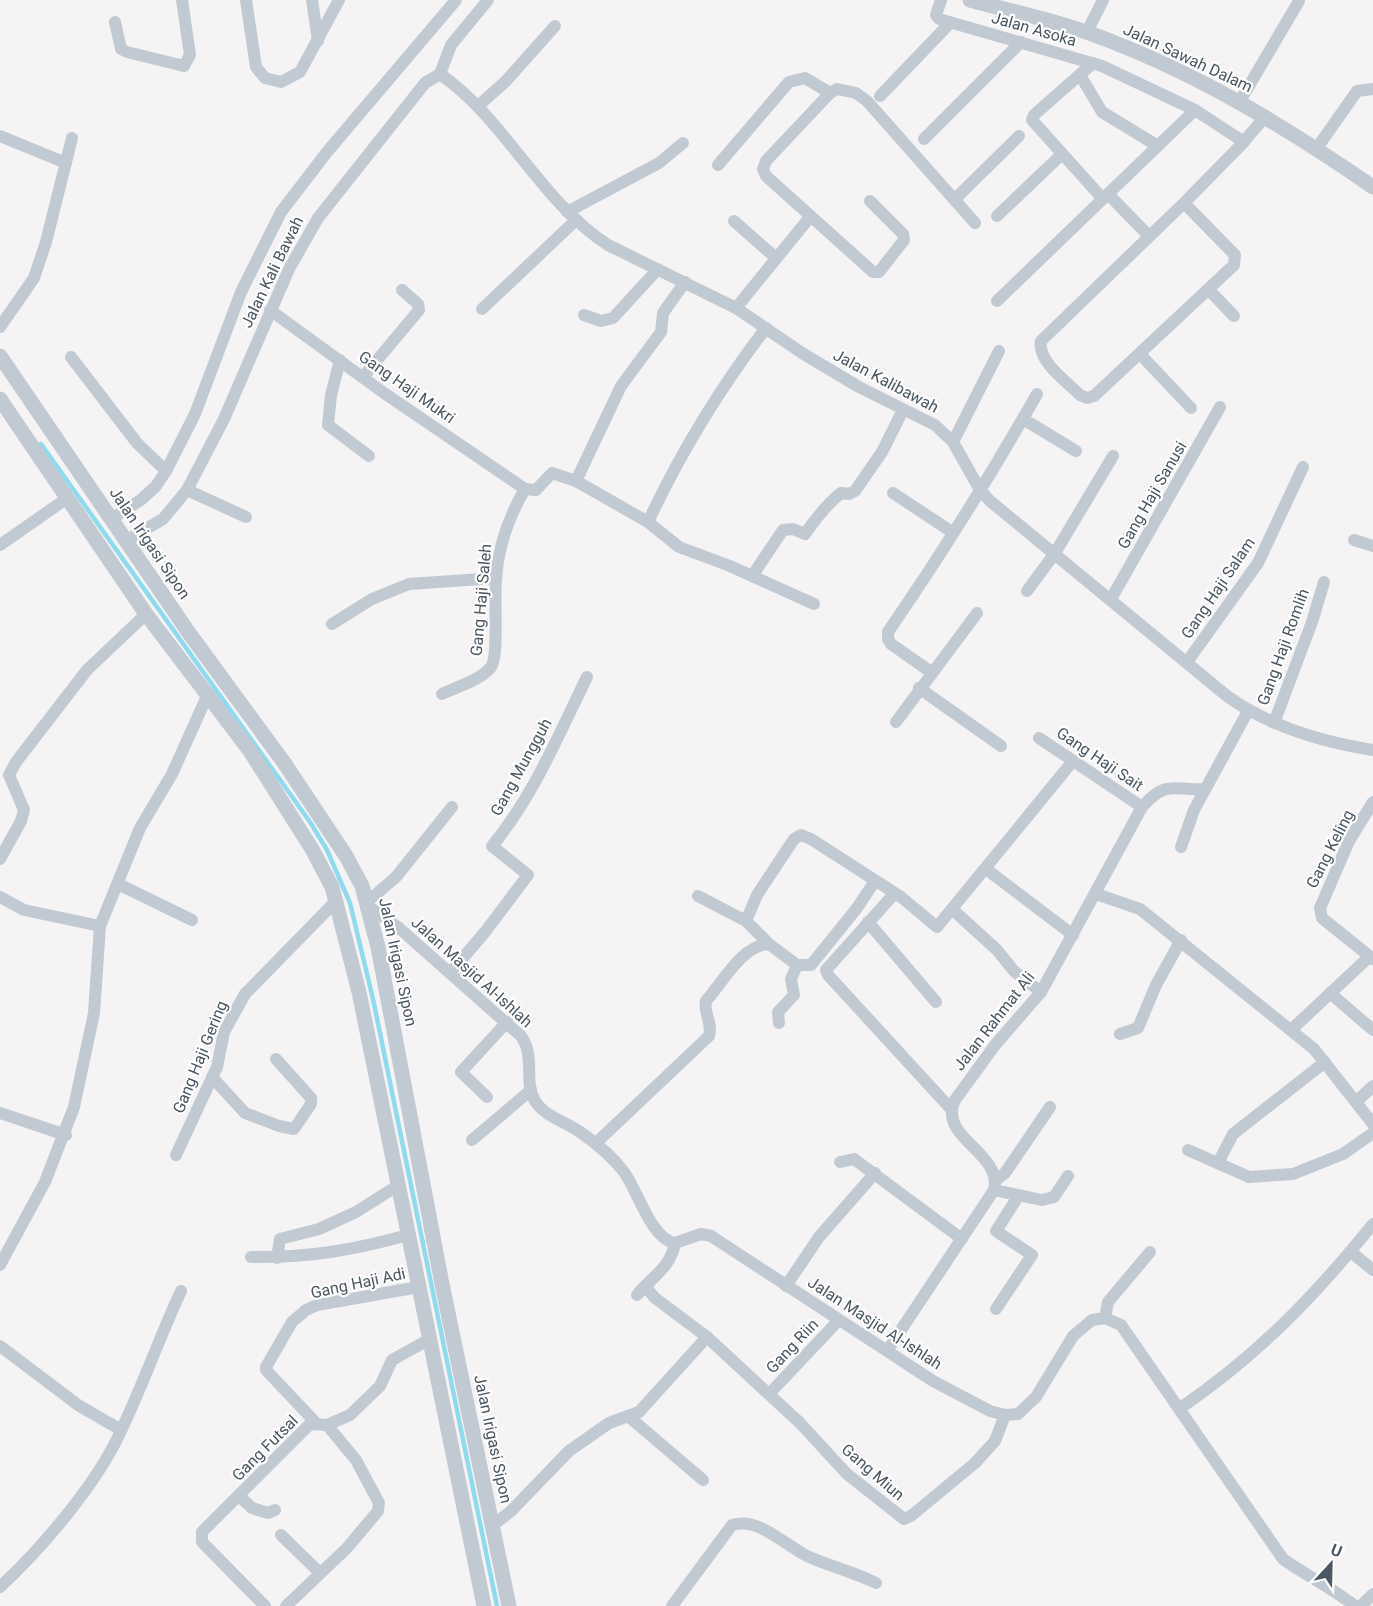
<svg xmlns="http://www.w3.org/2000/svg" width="1373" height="1606" viewBox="0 0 1373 1606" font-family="Roboto,sans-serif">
<rect width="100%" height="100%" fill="#f5f3f3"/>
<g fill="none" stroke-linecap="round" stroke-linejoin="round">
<polyline stroke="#90daee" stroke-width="4.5" points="41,444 310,822 327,850 350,903 373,999 497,1606"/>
<g stroke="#c1cad2" stroke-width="12">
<polyline points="246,0 256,67 265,78 281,82 300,72 339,0"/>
<polyline points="312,0 318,41"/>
<polyline points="941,0 936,15 939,19 1102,66 1195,110 1244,142"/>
<polyline points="115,22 121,49 127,52 184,66 190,55 182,0"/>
<polyline points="1087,32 1103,0"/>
<polyline points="1093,63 1034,115 1032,120 1103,199"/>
<path d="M440,74C506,120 540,201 608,245L736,308L802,353L859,387L935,425L953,442L980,490L990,501L1227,696C1269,726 1321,742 1373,750"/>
<polyline points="1080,75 1102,112 1158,146"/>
<polyline points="880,96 950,23"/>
<polyline points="1240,101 1299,1"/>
<polyline points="478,106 505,82 555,26"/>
<polyline points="0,136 66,163"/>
<polyline points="924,139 1021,42"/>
<polyline points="1317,148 1357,91 1373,89"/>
<polyline points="718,165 789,82 805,78 830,93"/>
<polyline points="1108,194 1149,236"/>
<polyline points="955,199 1019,136"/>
<polyline points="870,201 903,234 904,240 879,272 873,272 766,176 763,169 766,161 830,93 837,89 856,93 867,101 975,223"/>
<path d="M1184,203L1235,255L1234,265L1094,396L1087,398L1080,395C1066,381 1037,361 1041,341L1184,203L1239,147L1266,116"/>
<polyline points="567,212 659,163 683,143"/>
<polyline points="997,216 1061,155"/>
<polyline points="734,221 776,258"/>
<polyline points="1209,290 1234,316"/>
<polyline points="997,301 1195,110"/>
<polyline points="736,308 810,217"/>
<polyline points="482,309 575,221"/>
<polyline points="270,310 384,393 525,489"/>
<polyline points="584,315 601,321 613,318 658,269"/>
<polyline points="0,327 34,278 46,242 72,138"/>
<polyline points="1140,354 1191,408"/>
<polyline points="71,357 137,443 166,471"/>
<polyline points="340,360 331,395 328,425 369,456"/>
<polyline points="363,377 419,310 418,304 402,290"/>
<polyline points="1023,419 1076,451"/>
<polyline points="953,442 999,351"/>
<polyline points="576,481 648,522 679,547 730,566 814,604"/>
<polyline points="187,490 246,517"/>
<polyline points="893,493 952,532"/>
<polyline points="112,519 142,499 156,486 166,471 195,414 241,292 281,212 327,152 456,0"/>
<path d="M648,522C680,454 720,388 766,328"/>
<polyline points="127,540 163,519 187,490 224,419 289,269 318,218 425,83 440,74 451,45 488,0"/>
<polyline points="1354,540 1373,546"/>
<polyline points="0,545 66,499"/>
<path d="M752,576L783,530L793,529L805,534C816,518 826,505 841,493L849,494L855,491L882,452L903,410"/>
<polyline points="1027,591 1055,553 1113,456"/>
<polyline points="1111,599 1220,407"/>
<polyline points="332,624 372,599 409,584 496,578"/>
<polyline points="1187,662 1258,563 1303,467"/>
<path d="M931,672L891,644L888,639V632C941,555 991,475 1037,394"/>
<polyline points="919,688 1001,746"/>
<path d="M442,694C456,687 481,680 491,667C499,657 494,597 496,580C498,546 508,518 525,489L536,490L552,473L576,481L621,386L661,332L663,313L685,282"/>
<polyline points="896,722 977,613"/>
<polyline points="1274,723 1312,622 1324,582"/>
<polyline points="1039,738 1142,807"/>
<polyline points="1373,802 1349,841 1320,908 1322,918 1373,959"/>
<polyline points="1181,847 1194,810 1248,711"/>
<polyline points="0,859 21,821 24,810 9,775 16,762 87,670 146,614"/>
<polyline points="986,869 1073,935"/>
<polyline points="118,884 192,920"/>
<polyline points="894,894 826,970 828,975 951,1109"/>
<polyline points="1096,894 1140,909 1314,1049 1373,1124"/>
<polyline points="698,896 746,921 769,944"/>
<polyline points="0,897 24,910 100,926"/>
<polyline points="367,902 396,877 452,807"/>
<path d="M369,907L399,928L521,1036C536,1057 523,1081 535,1101C544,1116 566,1122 580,1132C596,1143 612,1156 624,1172C638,1191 651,1239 675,1243L701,1234L711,1236L933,1381L990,1411L1005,1415L1018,1414L1036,1397L1073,1336L1092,1320L1105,1318L1121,1325L1283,1559C1307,1576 1332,1588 1355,1606"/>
<polyline points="952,909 997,950 1014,971 1041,992"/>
<polyline points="746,921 757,895 794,839 801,835 811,839 901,897 937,927 1073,761"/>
<polyline points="868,922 936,1002"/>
<path d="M450,973L485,932L528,875L492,846C533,797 559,734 587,677"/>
<polyline points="1330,993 1373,1030"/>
<polyline points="779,1023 778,1012 794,995 791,979 797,965"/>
<polyline points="1291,1030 1369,957"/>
<polyline points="1120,1034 1138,1028 1156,985 1181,940"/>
<polyline points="212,1077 245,1113 279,1126 294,1129 311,1104 311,1098 276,1059"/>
<polyline points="487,1097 461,1072 507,1022"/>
<polyline points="1357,1101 1373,1086"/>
<polyline points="0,1113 66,1135"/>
<polyline points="472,1140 531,1090"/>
<path d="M596,1143L709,1036C713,1023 703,1013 706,1001C723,982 742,945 769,944L797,965H811L857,908L875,881"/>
<polyline points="1188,1150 1249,1177 1293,1174 1343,1154 1373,1133"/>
<polyline points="176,1155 217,1067 224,1032 245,994 337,900"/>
<polyline points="840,1162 854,1159 962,1239"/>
<polyline points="1218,1163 1233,1134 1325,1062"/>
<polyline points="996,1180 1005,1173 1050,1107"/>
<polyline points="994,1190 1042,1200 1054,1197 1068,1176"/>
<polyline points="1351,1252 1373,1270"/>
<path d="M251,1257C307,1258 354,1250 408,1235"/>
<polyline points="277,1258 280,1239 319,1229 356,1212 397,1186"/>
<polyline points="0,1265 45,1182 74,1107 94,1013 100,926 140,828 172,774 208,694"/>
<polyline points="645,1286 655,1298 707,1337 800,1423 847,1474 904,1519 911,1516 975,1463 995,1441 1005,1415"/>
<polyline points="786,1286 819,1237 875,1173"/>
<path d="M637,1295C652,1277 671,1267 675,1243"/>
<polyline points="996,1309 1032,1255 996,1231 1019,1195"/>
<polyline points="1105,1318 1108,1302 1150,1252"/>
<polyline points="0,1346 78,1405 121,1430"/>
<path d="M887,1351L994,1190C1003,1152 937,1138 955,1100L995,1045L1041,992L1142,807C1167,779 1174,791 1204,789"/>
<polyline points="769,1394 839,1320"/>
<path d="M1179,1409C1258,1355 1313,1298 1373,1224"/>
<polyline points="628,1416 703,1480"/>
<polyline points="316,1423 266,1370 266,1367 292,1322 306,1310 317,1305 419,1287"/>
<polyline points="239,1496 252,1508 268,1513 275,1510"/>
<polyline points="493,1525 510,1512 569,1451 609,1423 639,1412 707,1337"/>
<polyline points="281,1535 320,1573"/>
<path d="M0,1587C41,1549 95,1486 119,1435C142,1388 159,1338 181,1291"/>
<polyline points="265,1606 202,1542 202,1532 310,1424 327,1425 350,1415 380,1386 392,1360 430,1339"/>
<polyline points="286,1606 347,1548 378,1511 379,1503 356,1460 327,1425"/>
<path d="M672,1606L732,1525C759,1517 783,1544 807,1556C829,1566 854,1572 876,1583"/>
<polyline points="1361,1606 1373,1594"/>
</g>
<g stroke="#c1cad2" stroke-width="15">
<path d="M970,0C1009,11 1051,19 1089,33C1192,70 1283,125 1373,187"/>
<polyline points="0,356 189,633 285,764 346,856 362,886 378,947 442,1284 509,1606"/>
<polyline points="0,399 146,614 250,751 312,849 332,887 359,992 484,1606"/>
</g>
</g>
<g text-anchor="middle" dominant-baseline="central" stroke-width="4.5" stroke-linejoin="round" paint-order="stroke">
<g font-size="16" fill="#4a5661" stroke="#fff">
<text transform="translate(1034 29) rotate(16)">Jalan Asoka</text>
<text transform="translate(1188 58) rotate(25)">Jalan Sawah Dalam</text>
<text transform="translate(272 272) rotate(-64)">Jalan Kali Bawah</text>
<text transform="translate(886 381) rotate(28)">Jalan Kalibawah</text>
<text transform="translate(407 387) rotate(35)">Gang Haji Mukri</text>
<text transform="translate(1152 495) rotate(-60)">Gang Haji Sanusi</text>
<text transform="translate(150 543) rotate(56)">Jalan Irigasi Sipon</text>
<text transform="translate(1218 588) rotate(-56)">Gang Haji Salam</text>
<text transform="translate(481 600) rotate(-85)">Gang Haji Saleh</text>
<text transform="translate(1283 647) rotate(-70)">Gang Haji Romlih</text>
<text transform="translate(1100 759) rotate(34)">Gang Haji Sait</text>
<text transform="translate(521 767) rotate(-61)">Gang Mungguh</text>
<text transform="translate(1330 849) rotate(-63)">Gang Keling</text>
<text transform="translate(398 962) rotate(78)">Jalan Irigasi Sipon</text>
<text transform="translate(472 972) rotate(42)">Jalan Masjid Al-Ishlah</text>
<text transform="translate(994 1021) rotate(-52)">Jalan Rahmat Ali</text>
<text transform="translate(200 1057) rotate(-68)">Gang Haji Gering</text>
<text transform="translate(358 1283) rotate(-12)">Gang Haji Adi</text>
<text transform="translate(875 1323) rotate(33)">Jalan Masjid Al-Ishlah</text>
<text transform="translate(792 1346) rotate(-47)">Gang Riin</text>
<text transform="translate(493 1439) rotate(78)">Jalan Irigasi Sipon</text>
<text transform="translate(265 1448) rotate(-45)">Gang Futsal</text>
<text transform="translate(873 1472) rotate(41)">Gang Miun</text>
</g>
</g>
<g transform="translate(1331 1564) rotate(22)" stroke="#ffffff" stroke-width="4.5" paint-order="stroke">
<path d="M0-4.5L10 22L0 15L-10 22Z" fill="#4a5661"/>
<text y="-9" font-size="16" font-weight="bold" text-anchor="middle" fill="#4a5661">U</text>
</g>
</svg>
